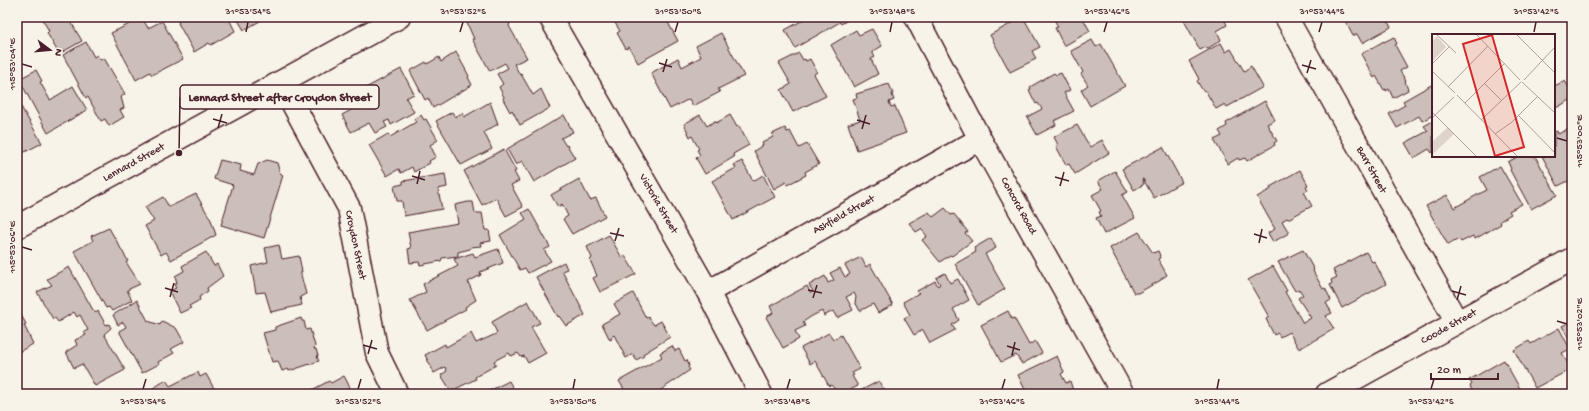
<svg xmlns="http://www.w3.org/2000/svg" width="1589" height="411" viewBox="0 0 1589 411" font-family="'Gochi Hand',sans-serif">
<rect width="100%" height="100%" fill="#f7f3e8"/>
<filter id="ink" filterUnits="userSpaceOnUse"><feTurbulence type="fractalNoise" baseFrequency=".025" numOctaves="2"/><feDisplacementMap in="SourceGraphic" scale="8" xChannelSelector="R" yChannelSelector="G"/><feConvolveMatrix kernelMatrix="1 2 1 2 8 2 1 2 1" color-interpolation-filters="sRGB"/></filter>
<g filter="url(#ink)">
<g fill="#ccbfb9" stroke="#4a1f2b">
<polygon points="41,17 80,17 71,22 82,41 59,54 47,33 49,31"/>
<polygon points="176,17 228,17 235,31 211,45 209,43 194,52 178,23 179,23"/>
<polygon points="236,17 267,17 244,30"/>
<polygon points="471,17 509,17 511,20 509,26 527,58 514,64 520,75 521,74 533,95 541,89 550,108 520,125 512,110 510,112 503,99 504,97 499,87 503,84 497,74 508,68 505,63 490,71 472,39 474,39 467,23 469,18"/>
<polygon points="626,17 634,17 637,22 646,17 655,17 657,21 665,17 678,41 638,63 629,47 626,49 617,33 620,31 615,23"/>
<polygon points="801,17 850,17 851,18 841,24 840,22 795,48 785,30 803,20"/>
<polygon points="1023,17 1040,47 1032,51 1036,59 1010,72 990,35"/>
<polygon points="1053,17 1082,17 1090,31 1064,46 1055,28 1058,27"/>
<polygon points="1182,17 1223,17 1227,25 1217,31 1221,40 1207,49 1206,47 1200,50"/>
<polygon points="1343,17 1385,17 1391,27 1362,43 1357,34 1353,36"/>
<polygon points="142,18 148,28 162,21 183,59 152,75 150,72 136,80 111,33"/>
<polygon points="872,29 882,46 872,52 875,57 871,59 878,74 854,87 831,45 856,30 859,35"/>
<polygon points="721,33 744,76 718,89 720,92 693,106 689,99 670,109 651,73 678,58 682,67 701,57 696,46"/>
<polygon points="1394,37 1397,44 1395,45 1407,67 1400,71 1406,81 1405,81 1408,90 1393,98 1389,89 1386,91 1386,89 1384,90 1376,76 1374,78 1361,54 1384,41 1384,42"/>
<polygon points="1092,40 1096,47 1101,44 1125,86 1090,106 1081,90 1088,85 1081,74 1083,72 1071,51"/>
<polygon points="86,42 94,57 97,55 100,60 104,58 125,94 121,97 124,108 120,110 124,117 109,126 105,119 101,121 88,97 86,98 63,55"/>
<polygon points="1221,43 1226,52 1231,49 1244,71 1251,66 1263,87 1227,107 1225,104 1216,109 1205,90 1203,91 1197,81 1199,79 1189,61"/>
<polygon points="456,52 469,76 468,77 472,85 433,108 428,98 425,100 410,71 426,62 427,64 439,57 441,62"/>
<polygon points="799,53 803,60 805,59 806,61 810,59 817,72 814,74 826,96 793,112 781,90 791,84 779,63"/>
<polygon points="401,69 414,94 406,98 414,112 391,125 389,120 384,122 387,127 375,133 369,123 351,132 342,115 353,109 347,98"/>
<polygon points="36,70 42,81 40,82 50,100 73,86 87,110 48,133 19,79"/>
<polygon points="1054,73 1056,75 1061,73 1070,90 1064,93 1074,111 1054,121 1056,125 1037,135 1027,117 1042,109 1038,103 1036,104 1029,90 1031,89 1030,87"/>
<polygon points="1565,81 1572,93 1572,99 1554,109 1554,86"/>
<polygon points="889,84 893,93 892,95 894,100 889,102 891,107 895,106 906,133 857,150 848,124 860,120 853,99 857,98 856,94"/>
<polygon points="1433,84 1433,115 1422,121 1419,116 1397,128 1389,114 1405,105 1403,101"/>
<polygon points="17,100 42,143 17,156"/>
<polygon points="1265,101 1275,120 1267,124 1277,141 1274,143 1275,145 1247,161 1245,158 1239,160 1238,158 1228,164 1214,140 1222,136 1219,131 1227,126 1226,123"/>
<polygon points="490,102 498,124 484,132 492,149 461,165 436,121 452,112 455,117 462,113 464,117"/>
<polygon points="421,115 424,120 426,119 438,140 430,145 436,157 429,161 430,163 414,172 412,167 401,173 399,169 387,176 369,145 388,134 390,137 416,122 414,119"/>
<polygon points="564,115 573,132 561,138 566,146 567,145 575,158 534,182 522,161 516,165 507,149"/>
<polygon points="700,115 707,126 715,121 716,123 730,115 737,127 739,126 749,145 733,154 734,157 705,174 696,158 700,155 697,150 699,149 692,136 690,137 684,124"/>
<polygon points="1433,121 1433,152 1432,153 1429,149 1414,158 1405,143 1428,131 1424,126"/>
<polygon points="1077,125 1090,147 1102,140 1109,153 1075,174 1069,164 1066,165 1056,146 1058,145 1054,137"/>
<polygon points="1572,127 1572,179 1558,186 1542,156 1554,156 1554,132 1557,131 1558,134"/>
<polygon points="785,128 787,132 790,131 799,148 807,144 819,164 805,172 806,175 787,185 786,182 774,189 754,151 763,145 762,143 773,137 772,134"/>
<polygon points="1163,147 1182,182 1154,198 1143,179 1142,179 1144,184 1134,190 1122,169"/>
<polygon points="504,149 516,171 514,172 519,181 511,185 523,207 506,216 496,198 482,205 464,171"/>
<polygon points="1519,156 1535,156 1557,195 1531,209 1510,170 1511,169 1508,162"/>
<polygon points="220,160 241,165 240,171 254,175 258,164 267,160 277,163 280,173 283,175 264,238 221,225 233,185 214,179"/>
<polygon points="742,161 753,181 763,175 775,197 733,220 712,181 736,168 734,165"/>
<polygon points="1500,166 1522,204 1509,211 1511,214 1500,221 1501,224 1475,239 1473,236 1461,242 1459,239 1448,245 1426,206 1447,195 1454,208 1477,195 1487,190 1480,177"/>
<polygon points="1300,170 1308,185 1306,186 1308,190 1304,192 1312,206 1288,219 1287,218 1282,221 1289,233 1273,242 1268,233 1275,229 1257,197 1271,189 1270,187"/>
<polygon points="1115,171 1128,192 1122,195 1135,218 1104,234 1096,218 1101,216 1099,212 1101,211 1092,195 1103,189 1098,181"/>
<polygon points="445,174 447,187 438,189 442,209 404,216 402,201 397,201 394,186 403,184 403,181"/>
<polygon points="579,179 590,200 596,198 605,216 572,234 563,219 568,216 562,204 558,207 551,195"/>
<polygon points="196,194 211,220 216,235 171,260 166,252 161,255 145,226 154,221 145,207 163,197 169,207"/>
<polygon points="468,202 473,202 475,213 482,213 485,230 489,230 491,241 480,243 481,246 471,247 470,249 458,252 458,256 442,258 441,261 420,265 419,262 410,263 408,249 411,248 408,232 458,223 455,205"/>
<polygon points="945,208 951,215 954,214 968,232 965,233 972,241 952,256 950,255 940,262 922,240 927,236 921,229 916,232 909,223 929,212 933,217"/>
<polygon points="529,209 550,247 544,250 551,261 528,273 525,268 520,270 500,235 526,219 522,213"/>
<polygon points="109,228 128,261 126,262 140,284 127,290 132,300 112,311 109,307 106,308 74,251 93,241 91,236"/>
<polygon points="1139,232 1153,253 1158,251 1161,258 1158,259 1167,275 1161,279 1161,280 1138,293 1134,293 1110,248"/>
<polygon points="609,235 622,258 625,256 636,274 600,292 593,278 597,276 590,260 592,258 587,247"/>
<polygon points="991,238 996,248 985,254 1005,289 978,305 955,264 976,252 974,248"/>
<polygon points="279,245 282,259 299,256 302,272 301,272 301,275 306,294 300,297 302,305 271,312 265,292 256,293 251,266 268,262 265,248"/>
<polygon points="498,249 503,263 480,272 481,275 468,282 476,300 465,307 466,309 427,330 410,300 426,292 423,284 458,266 454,259 473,253 475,257"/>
<polygon points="1303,250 1314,270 1313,271 1323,289 1325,288 1331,300 1326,303 1332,313 1326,316 1334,329 1299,349 1289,332 1280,337 1278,333 1274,335 1266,319 1269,317 1248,280 1273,266 1287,291 1285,292 1303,323 1311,318 1298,298 1303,295 1299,289 1295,291 1278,262"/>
<polygon points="206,252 214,266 217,264 223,276 207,288 208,291 199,297 200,300 189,306 191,308 180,313 169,291 176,288 174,285 177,283 175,276 184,271 182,266"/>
<polygon points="1366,252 1372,262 1374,261 1386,284 1342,308 1330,285 1332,283 1331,280 1337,277 1333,270"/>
<polygon points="861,257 866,267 870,264 893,305 878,313 873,304 860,311 855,302 856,297 854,293 846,297 853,310 837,318 833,311 824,316 822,311 812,316 803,322 805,326 795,331 799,339 783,348 766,317 773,313 770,306 807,286 810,292 811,292 813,291 809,285 825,276 828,283 834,280 830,273 840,268 845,277 850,274 845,265"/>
<polygon points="564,262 567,269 562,271 585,315 566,326 559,316 558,317 536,277"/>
<polygon points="69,267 93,310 96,313 98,311 106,325 109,324 111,328 104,334 125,370 95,386 82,364 74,368 66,352 77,345 75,340 86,335 84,332 88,330 80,315 77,317 74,312 58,322 55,318 53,319 37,292 52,285 47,279"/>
<polygon points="945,273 950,283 958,279 969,300 953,309 959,320 952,325 955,330 930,343 923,330 914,335 904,318 910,315 903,302 919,293 917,291 935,281 938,286 940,284 936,278"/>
<polygon points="633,293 646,318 648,317 654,325 661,321 670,337 643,354 644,356 636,360 633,354 626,358 614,335 611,337 612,339 610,340 602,324 620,314 614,304"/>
<polygon points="137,300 148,321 160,325 162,321 176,328 184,342 171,349 174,353 158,362 159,364 142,373 119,331 126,327 125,325 123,322 118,325 113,315"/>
<polygon points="528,301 540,323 531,327 546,353 528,363 524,356 521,357 518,353 511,356 509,353 494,361 496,365 475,377 476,379 451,391 441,375 447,371 445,367 434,373 425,355 445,344 446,347 471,333 476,343 496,334 497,333 492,322"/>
<polygon points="17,308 26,324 24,325 33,344 17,353"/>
<polygon points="1008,311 1012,319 1014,318 1029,345 1035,341 1042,353 1022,364 1016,355 1001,362 981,325"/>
<polygon points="301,318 302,321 304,321 306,330 310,329 315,346 314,349 316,349 318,356 317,357 319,361 289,371 288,369 282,371 278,361 272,362 263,333 275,330 275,327"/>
<polygon points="1572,321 1572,344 1562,326"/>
<polygon points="1559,328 1570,349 1562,353 1571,369 1535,388 1514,350 1529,341 1531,344"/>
<polygon points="829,333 833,339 841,335 860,369 852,373 854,375 852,376 858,386 842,394 837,394 833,387 831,385 829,386 815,361 810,364 801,348"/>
<polygon points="672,346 675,351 679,349 685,361 687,360 689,366 688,367 690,370 655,394 627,394 619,381 662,357 660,353"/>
<polygon points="1057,356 1064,372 1061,374 1066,383 1070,381 1074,394 1027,394 1018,375"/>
<polygon points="1504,360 1523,394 1474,394 1470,386 1472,384 1469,380"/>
<polygon points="198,372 200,377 206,374 217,394 152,394 150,390 166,380 170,386"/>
<polygon points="344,376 350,387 340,394 309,394 308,392 329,381 331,383"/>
<polygon points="509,381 515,392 510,394 483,394"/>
<polygon points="879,381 883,389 884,388 887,394 854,394"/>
</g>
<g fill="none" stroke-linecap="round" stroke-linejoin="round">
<defs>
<g id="minor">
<polyline points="916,17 980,139 1123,394"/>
<polyline points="1286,17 1457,322"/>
<polyline points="281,82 349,208 377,353 397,394"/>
<polyline points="17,227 399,17"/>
<polyline points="708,292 980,139"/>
<polyline points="1327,394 1572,259"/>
</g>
<polyline id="tertiary" points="550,17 708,292 761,394"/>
</defs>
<use href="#minor" stroke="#4a1f2b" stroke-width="25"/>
<use href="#tertiary" stroke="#4a1f2b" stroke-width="25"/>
<use href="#minor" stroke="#f7f3e8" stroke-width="22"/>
<use href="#tertiary" stroke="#f7f3e8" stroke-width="22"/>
</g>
</g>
<path fill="none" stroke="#4a1f2b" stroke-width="1.5" d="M246,32L248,22M460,32L463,22M675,32L678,22M890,32L892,22M1104,32L1107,22M1319,32L1322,22M1534,32L1536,22M659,63L672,67M22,64L32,67M1302,65L1316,69M663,72L667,59M1307,73L1311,60M213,119L227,123M857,120L870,124M218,128L222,114M862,129L866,115M1557,138L1567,141M412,176L425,180M1055,177L1069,181M417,184L420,171M1060,186L1064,172M610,233L624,236M1254,234L1267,238M615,241L619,228M1259,243L1262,229M22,247L32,250M165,288L178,292M808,290L822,293M1452,291L1466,295M170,297L174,283M813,298L817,285M1457,300L1461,286M1557,321L1567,324M363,345L377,349M1007,346L1020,350M368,354L372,340M1012,355L1015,342M143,389L146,379M358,389L361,379M573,389L575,379M787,389L790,379M1002,389L1005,379M1217,389L1219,379M1431,389L1434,379"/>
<g text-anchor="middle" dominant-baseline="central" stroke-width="4" stroke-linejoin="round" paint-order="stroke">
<g font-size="11" fill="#4a1f2b" stroke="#f7f3e8">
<text transform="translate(134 163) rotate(-29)">Lennard Street</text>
<text transform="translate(1371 170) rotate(61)">Barr Street</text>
<text transform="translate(658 204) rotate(60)">Victoria Street</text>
<text transform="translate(1018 206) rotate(61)">Concord Road</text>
<text transform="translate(844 215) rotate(-29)">Ashfield Street</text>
<text transform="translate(355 245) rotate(78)">Croydon Street</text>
<text transform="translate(1449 327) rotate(-29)">Coode Street</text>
</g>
</g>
<g transform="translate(1432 34)">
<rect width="123" height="123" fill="#f7f3e8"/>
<path d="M5,2L14,13L0,28V7ZM16,93L22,100L1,120L0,108Z" fill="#ded4cc"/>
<path fill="none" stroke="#b29e9c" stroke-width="1" d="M4,0L24,19M44,0L88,46M84,0L123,39M0,30L17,13M0,37L23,59M92,46L123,13M90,48L123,79M53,50L69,66M16,53L56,12M25,61L86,123M33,69L73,29M0,78L45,123M87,82L123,119M0,84L22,63M49,86L89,48M63,100L80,88L106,62"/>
<path fill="#d62828" fill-opacity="0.15" stroke="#d62828" stroke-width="2" d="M60,1L92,113L63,122L31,10Z"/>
<rect width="123" height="123" fill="none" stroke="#4a1f2b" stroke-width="2"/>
</g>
<path fill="none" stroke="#4a1f2b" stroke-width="1.5" d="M179 153L180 97"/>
<circle fill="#4a1f2b" stroke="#f7f3e8" stroke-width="1.5" cx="179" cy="153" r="4"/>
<rect fill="#f7f3e8" stroke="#4a1f2b" stroke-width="1.5" x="180" y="85" width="199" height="24" rx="4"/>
<g font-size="12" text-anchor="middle" font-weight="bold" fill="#4a1f2b">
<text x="280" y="101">Lennard Street after Croydon Street</text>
</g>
<rect width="1589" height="411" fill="none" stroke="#f7f3e8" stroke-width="44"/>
<g transform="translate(50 50) rotate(106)" stroke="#f7f3e8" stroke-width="3" paint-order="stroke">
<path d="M0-3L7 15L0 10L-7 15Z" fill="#4a1f2b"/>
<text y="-6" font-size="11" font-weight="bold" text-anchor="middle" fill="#4a1f2b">N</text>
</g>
<path d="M1431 373v6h67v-6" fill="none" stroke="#4a1f2b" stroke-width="2"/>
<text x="1437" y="373" font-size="12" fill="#4a1f2b" stroke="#f7f3e8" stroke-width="3" paint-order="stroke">20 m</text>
<rect x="22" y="22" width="1545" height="367" fill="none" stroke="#4a1f2b" stroke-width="1.5"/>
<g font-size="10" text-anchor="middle" fill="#4a1f2b">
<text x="248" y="14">31°53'54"S</text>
<text x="463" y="14">31°53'52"S</text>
<text x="678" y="14">31°53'50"S</text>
<text x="892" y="14">31°53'48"S</text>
<text x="1107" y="14">31°53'46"S</text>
<text x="1322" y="14">31°53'44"S</text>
<text x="1536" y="14">31°53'42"S</text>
<text transform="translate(11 64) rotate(-90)" y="4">115°53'04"E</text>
<text transform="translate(1578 141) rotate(-90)" y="4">115°53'00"E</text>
<text transform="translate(11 247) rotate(-90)" y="4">115°53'06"E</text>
<text transform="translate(1578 324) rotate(-90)" y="4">115°53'02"E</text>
<text x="143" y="404">31°53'54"S</text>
<text x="358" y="404">31°53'52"S</text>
<text x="573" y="404">31°53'50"S</text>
<text x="787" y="404">31°53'48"S</text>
<text x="1002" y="404">31°53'46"S</text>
<text x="1217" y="404">31°53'44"S</text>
<text x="1431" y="404">31°53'42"S</text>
</g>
</svg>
